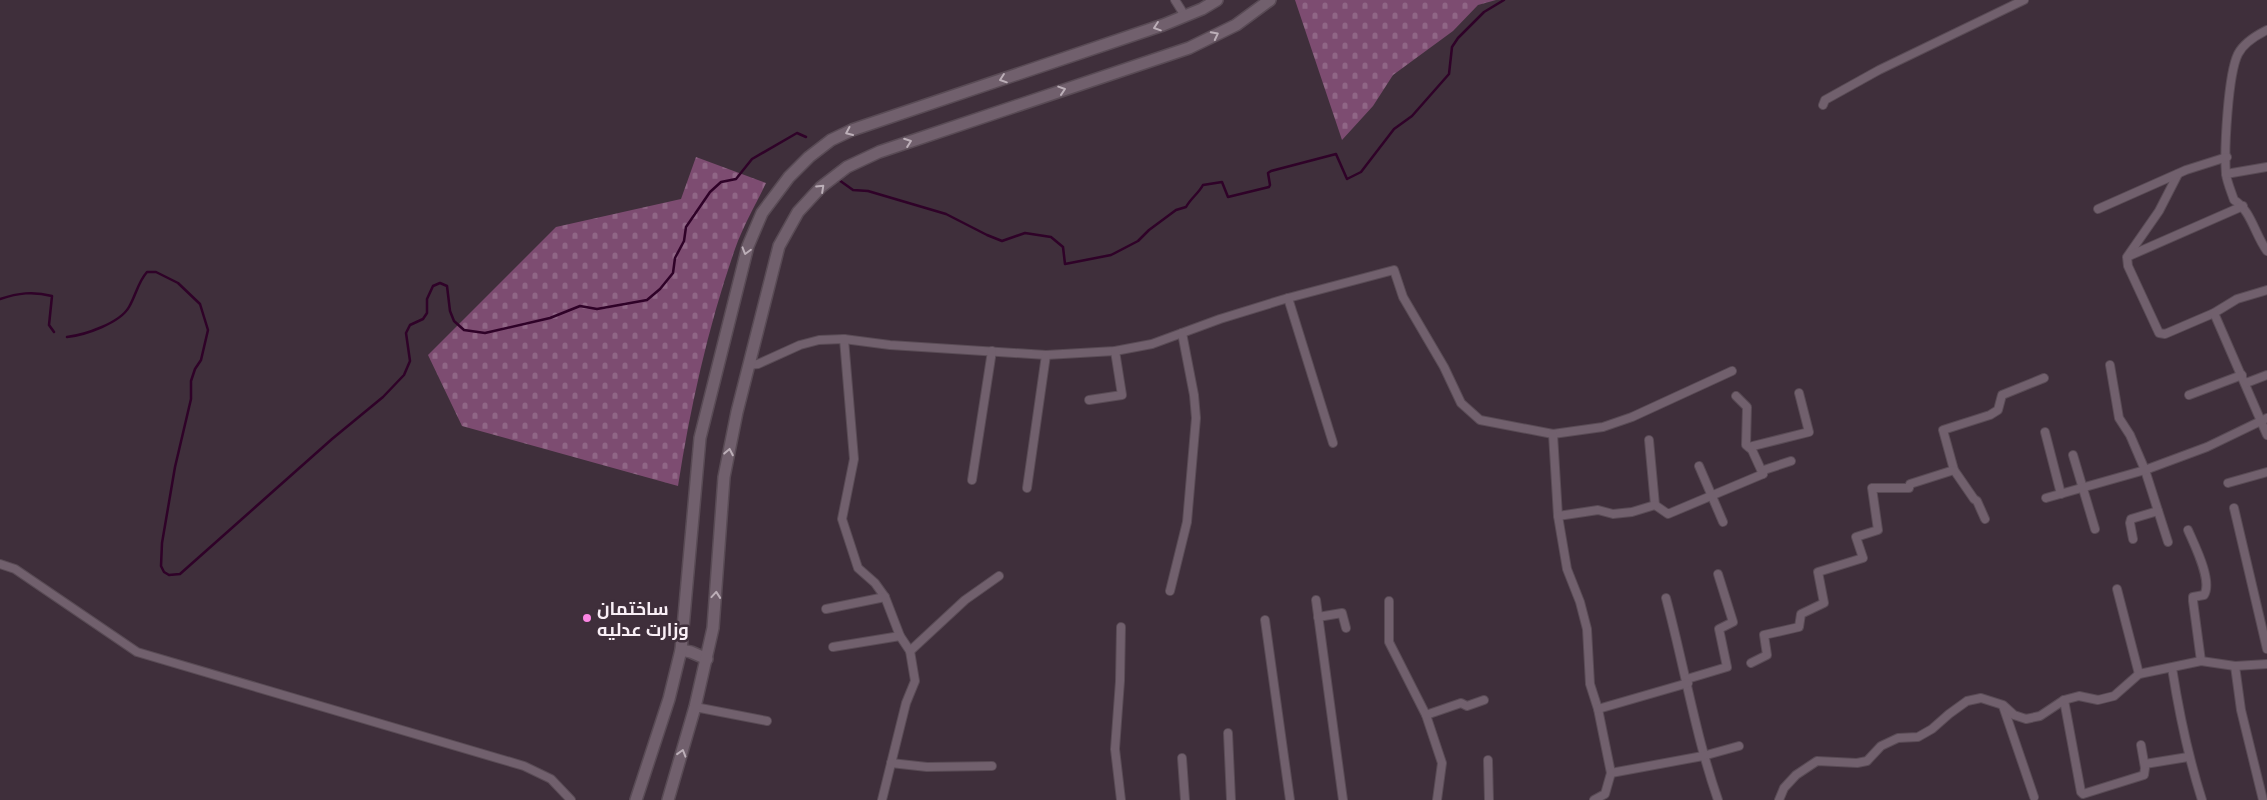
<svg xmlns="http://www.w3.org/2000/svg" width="2267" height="800" viewBox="0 0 2267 800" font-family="Inter,Cairo,sans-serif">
<defs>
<pattern id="cemetery-stones" width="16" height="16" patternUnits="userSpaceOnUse" patternTransform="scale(1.25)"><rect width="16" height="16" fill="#7d4c71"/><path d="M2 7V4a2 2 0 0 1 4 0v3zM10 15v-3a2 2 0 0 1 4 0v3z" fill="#906686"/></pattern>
</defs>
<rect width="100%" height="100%" fill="#3f2f3b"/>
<g fill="url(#cemetery-stones)">
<polygon points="1295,0 1496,0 1478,5 1453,31 1393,75 1373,106 1342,140"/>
<path d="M696,157L766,183C756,204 743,226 735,249C709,323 690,408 678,486L462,426L428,355L556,227L681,199Z"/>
</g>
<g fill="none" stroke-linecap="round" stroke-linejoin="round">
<g stroke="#2f0228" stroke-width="2.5">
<path d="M839,180L853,190L868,191L946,214L987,235L1002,241L1025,233L1051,237L1063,247L1065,264L1111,255L1138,241L1149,230L1176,210L1186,207C1191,198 1198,194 1203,185L1222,182L1228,197L1269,187L1270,185L1268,173L1271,171L1336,154L1347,179L1361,172L1394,129L1412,116L1449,74L1452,47L1458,38L1484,12L1504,0"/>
<path d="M0,299C18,293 33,291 52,296L49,325L54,332"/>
<path d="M67,337C85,335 120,323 129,307C136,295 138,282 147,272H156L178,283L200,304L208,330L201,360L195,369L191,381V399L175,467L162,543L161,566L164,572L169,575L180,574L332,439L383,397L404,375L410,361L406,333L410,325L423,319L427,313V299L433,286L440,283L447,286L450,311L454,321L464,330L485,333L550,318L580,306L597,309L647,300L660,289L673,273L675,258L684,241L686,227L710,192L721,182L736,179L752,159L797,133L806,137"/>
</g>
<defs>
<g id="street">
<polyline points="1175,0 1185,16"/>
<path d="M2267,30C2257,35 2243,44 2238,54C2228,74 2224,150 2226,174C2227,182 2231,191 2234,200C2251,210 2255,235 2267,251"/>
<polyline points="1823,105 1825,100 1879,70 2024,0"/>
<polyline points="2178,174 2159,211 2127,257 2128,266 2159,333 2165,334 2214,313 2237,299 2267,290"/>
<polyline points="2226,174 2267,167"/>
<polyline points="2098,209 2186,170 2227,157"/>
<polyline points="2129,256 2243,206"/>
<polyline points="1288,298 1333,443"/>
<polyline points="2214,313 2267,435"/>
<polyline points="844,339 854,459 842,519 858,568 875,583 885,597 900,636 910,651 915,681 906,703 882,800"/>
<polyline points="749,365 758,364 800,345 819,340 844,339 890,345 1046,355 1115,351 1152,344 1220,319 1288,298 1394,270 1403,297 1444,367 1461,403 1480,420 1553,434 1603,427 1632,417 1732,371"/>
<polyline points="2110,365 2119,418 2130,435 2145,470 2168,542"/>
<polyline points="2246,383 2267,375"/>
<polyline points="2189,395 2242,375"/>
<polyline points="1736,396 1747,407 1746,445 1752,450 1763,474"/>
<polyline points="1089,400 1122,395 1115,351"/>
<polyline points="2045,432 2061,494"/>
<polyline points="1553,434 1558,516 1567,569 1580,602 1587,629 1590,684 1598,709 1611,773 1605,794 1594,800"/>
<polyline points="1649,440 1655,505"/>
<polyline points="1749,447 1809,432 1799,393"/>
<polyline points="2073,455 2095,529"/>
<polyline points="1699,466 1723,522"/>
<polyline points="972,480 992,351"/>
<polyline points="2228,483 2267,472"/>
<polyline points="1027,488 1046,355"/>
<polyline points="2046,498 2145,470 2207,447 2267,418"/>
<polyline points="1655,505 1668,514 1763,474 1764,470 1791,461"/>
<polyline points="2234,508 2267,649"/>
<polyline points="1558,516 1598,510 1613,514 1632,512 1655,505"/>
<polyline points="1985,519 1977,501 1974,499 1954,470 1943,430 1990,415 1998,410 2002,395 2044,378"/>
<path d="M2188,530C2194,544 2213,581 2204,595L2193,597V601L2201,661"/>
<polyline points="2133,539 2130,523 2131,519 2158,511"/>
<polyline points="0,564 15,569 137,652 524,766 551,779 571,800"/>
<polyline points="2117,589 2139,674"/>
<polyline points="1170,591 1187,522 1196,418 1194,395 1182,333"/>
<path d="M1666,598C1684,665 1695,734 1718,800"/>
<polyline points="1316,600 1343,800"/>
<polyline points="1389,601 1389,642 1426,715 1442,763 1437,800"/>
<polyline points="826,609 885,597"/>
<polyline points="1318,617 1342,613 1346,628"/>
<polyline points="1265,620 1290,800"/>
<polyline points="1121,627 1120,681 1115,749 1121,800"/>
<polyline points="833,647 900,636"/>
<polyline points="910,651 965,600 999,576"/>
<polyline points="1751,663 1767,655 1764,635 1799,627 1801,614 1824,603 1818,572 1863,558 1856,537 1878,530 1872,488 1909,488 1910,484 1954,470"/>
<polyline points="2235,666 2241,710 2263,800"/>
<path d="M2172,668C2179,713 2188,756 2202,800"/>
<polyline points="1687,679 1727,667 1719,629 1733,622 1718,574"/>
<polyline points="2064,700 2081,792 2083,794 2144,775 2145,768 2141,745"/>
<polyline points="2003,706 2034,797"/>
<polyline points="695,707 767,721"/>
<polyline points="1598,709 1688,683"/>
<polyline points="1426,715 1461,703 1467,706 1484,700"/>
<polyline points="1228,733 1231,800"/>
<polyline points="1182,758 1185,800"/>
<polyline points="1488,760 1489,800"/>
<polyline points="891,763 927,767 992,766"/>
<polyline points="2145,764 2188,757"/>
<polyline points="1611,773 1703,756 1739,746"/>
<polyline points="1779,800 1784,788 1796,775 1817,761 1857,763 1867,761 1881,746 1898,738 1918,737 1932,729 1949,714 1967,701 1981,698 2003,705 2014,715 2026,719 2040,716 2064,700 2079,696 2098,700 2114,696 2139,674 2201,661 2235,666 2267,664"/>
</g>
<g id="secondary">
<polyline points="681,650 691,652 707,659"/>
<polyline points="636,800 669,699 681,650 700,438 748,246 762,213 789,177 809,157 831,140 852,130 1163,25 1202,9 1217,0"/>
<polyline points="668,800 695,707 713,628 724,477 737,412 779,246 798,212 821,187 847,167 879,152 1189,48 1236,25 1270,0"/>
</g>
</defs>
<use href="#street" stroke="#594b55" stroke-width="10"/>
<use href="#secondary" stroke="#594b55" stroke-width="14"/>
<use href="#street" stroke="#71606d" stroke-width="8"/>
<use href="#secondary" stroke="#71606d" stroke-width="11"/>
</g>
<defs><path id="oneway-chevron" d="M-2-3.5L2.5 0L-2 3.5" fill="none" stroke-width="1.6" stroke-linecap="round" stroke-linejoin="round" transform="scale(1.25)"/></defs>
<g stroke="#bcafb8">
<use href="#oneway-chevron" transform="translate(1157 27) rotate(161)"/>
<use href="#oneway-chevron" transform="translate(1215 35) rotate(-27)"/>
<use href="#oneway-chevron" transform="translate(1003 79) rotate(161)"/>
<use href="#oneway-chevron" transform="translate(1062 90) rotate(-18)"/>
<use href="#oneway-chevron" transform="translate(849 132) rotate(156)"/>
<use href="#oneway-chevron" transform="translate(908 142) rotate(-20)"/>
<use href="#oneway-chevron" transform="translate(821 188) rotate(-43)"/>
<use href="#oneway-chevron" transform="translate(746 251) rotate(106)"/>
<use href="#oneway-chevron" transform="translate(729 452) rotate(-79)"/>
<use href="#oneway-chevron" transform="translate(716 595) rotate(-85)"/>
<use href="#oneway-chevron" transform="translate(682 753) rotate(-73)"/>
</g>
<circle fill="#fc86e3" stroke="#3f2f3b" stroke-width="2" cx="587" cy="618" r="5"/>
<g text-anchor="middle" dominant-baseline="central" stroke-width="5" stroke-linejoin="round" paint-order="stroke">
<g font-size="18" font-weight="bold" fill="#f9eff6" stroke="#3f2f3b" text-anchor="start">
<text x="597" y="608">ساختمان<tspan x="597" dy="21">وزارت عدلیه</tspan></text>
</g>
</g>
</svg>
